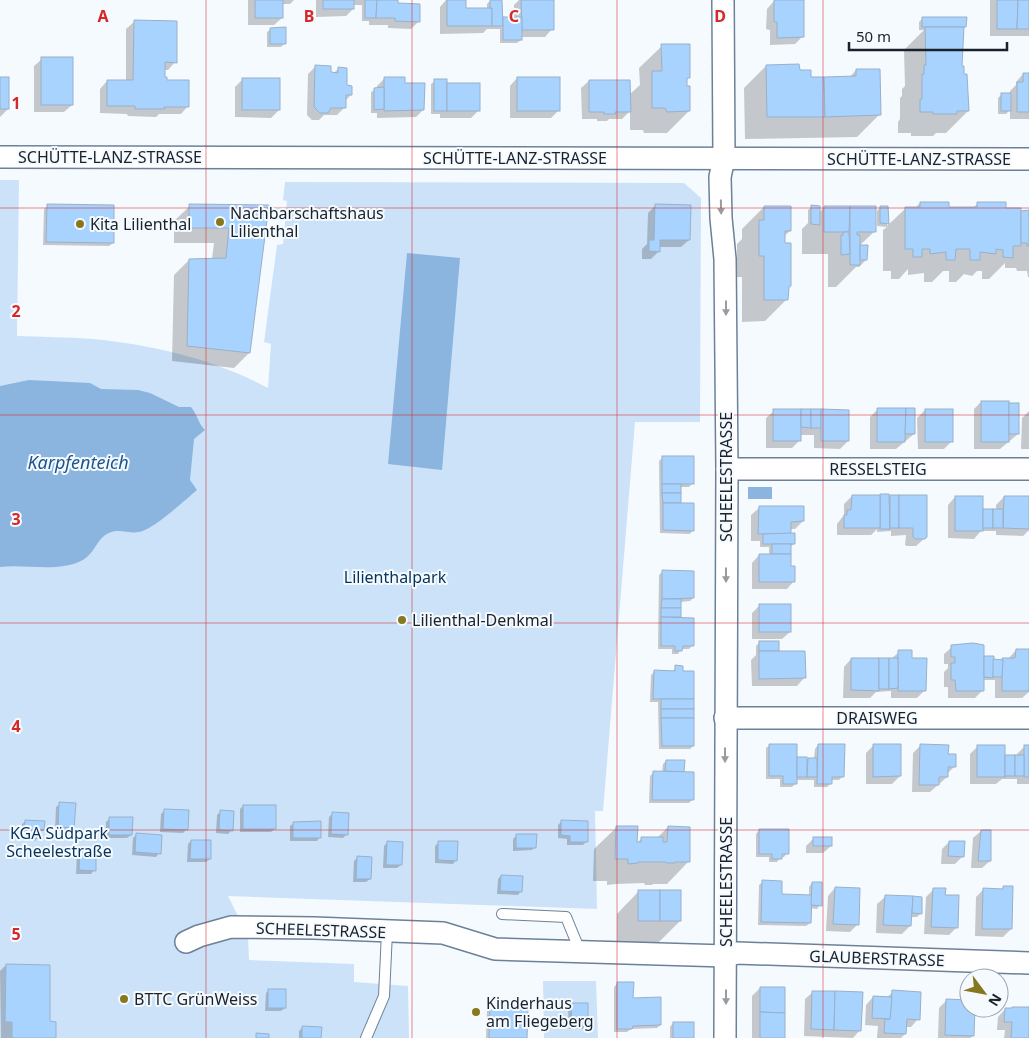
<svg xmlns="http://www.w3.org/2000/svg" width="1029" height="1038" viewBox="0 0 1029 1038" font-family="'Noto Sans',sans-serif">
<rect width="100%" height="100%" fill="#f5faff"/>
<g fill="#cce2f9">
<path d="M0,180H19L17,336C42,337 68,337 93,339C154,345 214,359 268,388L271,344L264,342L277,245L283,244L287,201L283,200L285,182L684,183L701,198L700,422H635L603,811H595L597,909L228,896L248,936L249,960L354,964V982L408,986L409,1038H0Z"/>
<polygon points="543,981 596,981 598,1038 544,1038"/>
</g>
<g fill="#8bb4df">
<polygon points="407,253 460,258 442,470 388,464"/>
<path d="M29,380L90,383L101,389L138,390L150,393L179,407H191C197,414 198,423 205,430L194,439L190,480L197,490C185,500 153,530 139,532C129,534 119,528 109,533C97,538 95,553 83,560C58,573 27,564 0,567V386Z"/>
<rect x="748" y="487" width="24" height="12"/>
</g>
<g fill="#0003">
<polygon points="248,0 294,0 290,4 282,4 282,18 274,25 248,25"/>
<polygon points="316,0 396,0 397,4 419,21 411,29 388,28 388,25 369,25 369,21 362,21 362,5 353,5 353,9 346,16 316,17"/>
<polygon points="446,0 464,0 464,9 487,9 487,4 491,0 501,18 514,18 514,5 519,0 553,0 552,29 545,37 521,37 521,40 517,43 500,43 500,29 487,29 483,33 440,34 440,7"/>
<rect x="990" y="0" width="39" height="36"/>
<polygon points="774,1 803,36 795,44 770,45 770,30 766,29 767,9"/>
<polygon points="923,18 965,26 962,29 961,67 968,111 946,133 936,133 933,136 911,136 911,133 898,133 898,122 900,119 900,98 902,96 902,89 905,86 904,50 924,30 919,30 919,22"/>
<polygon points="134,22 175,62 168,70 164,70 164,78 188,106 181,114 159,114 156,117 128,116 127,114 100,113 100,89 107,81 126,81 126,29"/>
<polygon points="271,29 284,44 281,47 267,47 267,32"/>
<polygon points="662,46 689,77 686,81 689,111 667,133 644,133 643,130 630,130 630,111 622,119 609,119 607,121 597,121 597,119 582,119 581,88 589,81 629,95 640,85 639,68"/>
<polygon points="42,59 72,105 64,112 34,112 34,66"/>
<polygon points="316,66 330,73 333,74 338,69 345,87 351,95 345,101 345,107 337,115 324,115 319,120 312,120 307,115 308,74"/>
<polygon points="766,66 798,72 810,78 849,78 856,70 879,115 857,137 745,139 744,88"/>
<polygon points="1023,74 1029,74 1029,119 1010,119 1010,110 1006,114 998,114 998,98 1002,94 1010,94 1010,91 1016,85 1016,82"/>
<polygon points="0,78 8,109 0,117"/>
<polygon points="517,78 559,110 551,118 510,118 510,86"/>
<polygon points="243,79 279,110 271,118 235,117 235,87"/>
<polygon points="384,79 403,85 423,110 416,117 377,118 377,113 371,113 371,92 377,89 377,86"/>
<polygon points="435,81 446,86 479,110 471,118 440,118 440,114 431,114 431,84"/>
<polygon points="920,203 948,208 973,208 978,203 1005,210 1020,212 1029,211 1029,277 1028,277 1027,271 1017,271 1016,268 1005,268 1005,263 989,279 982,279 982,271 977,271 972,276 964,274 956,282 949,282 949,271 943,271 932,282 924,282 924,273 908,275 908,269 899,279 891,279 891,271 883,271 883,230 887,227 877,226 877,211 881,207 887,207 887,226 906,208 915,208"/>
<polygon points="656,205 689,240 681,247 659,247 659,251 651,259 642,259 642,249 647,244 648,213"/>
<polygon points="48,206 113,243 109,246 43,245 44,209"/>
<polygon points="190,206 267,206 249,353 234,368 172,361 174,275 189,260 212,259 214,243 174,243 174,221"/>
<polygon points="764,207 790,231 783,237 787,299 765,321 742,322 742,277 737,277 737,244 742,239 742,229"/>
<polygon points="812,207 819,213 824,207 874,207 874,232 859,246 866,260 859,267 856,267 836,287 828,287 828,254 802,254 802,229 808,223 808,210"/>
<polygon points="981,402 1018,434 1000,449 974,449 974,409"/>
<polygon points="878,409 914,434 896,449 870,449 870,417"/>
<polygon points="925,410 952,441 944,449 918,449 917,418"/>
<polygon points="774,411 848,411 848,441 840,449 814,448 814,435 800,435 800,440 792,448 766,448 766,418"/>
<polygon points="1029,411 1029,449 1021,449 1022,418"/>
<polygon points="663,457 693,483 689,487 680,487 680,504 693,530 690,534 660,533 659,461"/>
<polygon points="852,496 900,497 926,537 916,546 907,546 905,545 906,535 891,536 891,531 877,532 877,529 871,535 837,535 837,524 844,515 844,504"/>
<polygon points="955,497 982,510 996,510 996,505 1004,497 1029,497 1029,530 1023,536 996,535 996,531 981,531 974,539 948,538 948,505"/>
<polygon points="759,508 803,521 795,529 790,529 790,535 794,544 790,547 790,568 794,581 787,589 752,589 752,563 759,555 769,555 769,547 760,547 760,541 751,541 751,515"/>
<polygon points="662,572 693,598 690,601 680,602 680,619 693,645 689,649 681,649 678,654 672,654 672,649 658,649 659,575"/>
<polygon points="759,606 790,632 782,639 752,639 752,613"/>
<polygon points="759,643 777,652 804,678 797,686 752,686 751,660 756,655 756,646"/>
<polygon points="952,647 992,661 1002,661 1009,658 1016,650 1029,650 1029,692 1022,698 995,698 995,680 983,680 983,690 975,698 948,698 948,687 944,687 944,672 948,668 948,664 944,664 944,654"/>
<polygon points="899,652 911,659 925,690 917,698 891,698 891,691 876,692 870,698 843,698 844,667 851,659 891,659"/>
<polygon points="676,667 693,746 690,749 659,749 658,702 650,702 651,675 654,672 672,672"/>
<polygon points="770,745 796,759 814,759 815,749 818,745 843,776 839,780 831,780 830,784 827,787 814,787 814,780 796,780 796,783 792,787 780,787 780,779 766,779 766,748"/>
<polygon points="874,745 900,776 892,784 866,784 866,753"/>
<polygon points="920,746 947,755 955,766 947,774 947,777 930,792 912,792 913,753"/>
<polygon points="978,746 1004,756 1017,756 1017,754 1025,746 1029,746 1029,784 1017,784 1017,779 1002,779 996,784 970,784 970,754"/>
<polygon points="666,761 683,773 693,799 689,803 649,803 650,776 653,773 662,773 663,764"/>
<polygon points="60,804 73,827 69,831 55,830 56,807"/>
<polygon points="243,806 275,829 271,832 240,832 240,809"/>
<polygon points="164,811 187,829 183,833 160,832 161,814"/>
<polygon points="220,812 232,830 228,834 216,833 217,815"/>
<polygon points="332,814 347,834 343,838 328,837 329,817"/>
<polygon points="110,818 131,835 127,838 106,838 106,822"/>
<polygon points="26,821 43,830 38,833 38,837 35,841 21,839 22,824"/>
<polygon points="562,821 587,841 583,845 567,845 567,839 558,838 558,825"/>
<polygon points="294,823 320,837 317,841 290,841 290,826"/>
<polygon points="617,827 636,844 642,838 657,838 668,827 689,861 667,884 653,884 652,885 645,885 644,883 616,884 607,885 607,881 593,881 594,849"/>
<polygon points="759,830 787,853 784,857 781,857 777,862 769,862 769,857 756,857 756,834"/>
<polygon points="981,831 990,861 982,868 971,868 973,838"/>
<polygon points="137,834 159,853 156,857 132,855 133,838"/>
<polygon points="517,835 535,847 532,850 513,851 513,839"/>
<polygon points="814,838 831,846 823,853 806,853 806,846"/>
<polygon points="191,841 210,859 206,862 187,862 188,844"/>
<polygon points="388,842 401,865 397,868 383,868 384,846"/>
<polygon points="439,842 456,860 453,864 435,863 435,846"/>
<polygon points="949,842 963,856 955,864 941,864 942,849"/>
<polygon points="80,849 94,870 91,874 76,874 77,852"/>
<polygon points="357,858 370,879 366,882 353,882 354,861"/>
<polygon points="501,876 521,891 518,895 497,894 498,879"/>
<polygon points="763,882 781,896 809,896 809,887 812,883 820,905 817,909 810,908 810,923 806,926 758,925 759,885"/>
<polygon points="1004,887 1011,929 1003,937 975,936 976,897 984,889 1001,890"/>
<polygon points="835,888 858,924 850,932 826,931 828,896"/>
<polygon points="934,889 944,896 957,927 949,935 924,934 926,897"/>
<polygon points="639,891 680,921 658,943 617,943 617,914"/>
<polygon points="885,897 921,898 920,914 917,917 911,917 910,926 902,934 876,933 877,904"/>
<polygon points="6,965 49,1022 55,1038 1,1038 0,971"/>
<polygon points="618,983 632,999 660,1025 657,1028 631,1029 627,1032 614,1032 614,987"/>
<polygon points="760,988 783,1038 752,1038 752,996"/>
<polygon points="269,990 285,1008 281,1011 265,1011 266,993"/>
<polygon points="813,992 860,1030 853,1038 804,1036 805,999"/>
<polygon points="893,992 918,1019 911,1027 905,1027 905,1034 901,1038 877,1038 878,1026 865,1025 866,1005 873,997 886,998"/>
<polygon points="947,1000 969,1001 969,1008 974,1008 973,1036 970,1038 938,1038 939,1008"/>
<polygon points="572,1004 587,1026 583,1029 569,1029 568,1008"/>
<polygon points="490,1007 526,1038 486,1038 487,1010"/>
<polygon points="1005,1009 1029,1009 1029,1038 1004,1038 1005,1030 997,1030 998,1017"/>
<polygon points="673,1023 692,1038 670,1038 670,1027"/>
<polygon points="303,1027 320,1038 299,1038 299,1031"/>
</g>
<g fill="#a9d3ff" stroke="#99b0c8">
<rect x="255" y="0" width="28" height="18"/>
<rect x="323" y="0" width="31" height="9"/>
<polygon points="365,0 377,0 376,18 365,18"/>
<polygon points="377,0 398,0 398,3 420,4 420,22 395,21 395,18 376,18"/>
<polygon points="447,0 466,0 466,8 492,8 492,26 447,26"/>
<polygon points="490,0 502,0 503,26 492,26 492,8 490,8"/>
<polygon points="521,0 554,0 554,30 522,30"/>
<polygon points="774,0 804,0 804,37 777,38 777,22 774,22"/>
<polygon points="997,0 1018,0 1017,29 997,29"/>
<polygon points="1018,0 1029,0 1029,29 1017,29"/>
<rect x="503" y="17" width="19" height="23"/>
<polygon points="922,17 967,17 966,27 922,27"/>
<polygon points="134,20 177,21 177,63 165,62 165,77 167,77 167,80 189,80 189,107 164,107 165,109 135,109 135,106 107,106 107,80 133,80"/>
<polygon points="286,27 286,44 270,44 270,28"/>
<polygon points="925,27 964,27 962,66 964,66 964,74 967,74 969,111 957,111 957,114 933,114 933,112 920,112 920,99 922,99 922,74 924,74 924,65 926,65"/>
<polygon points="661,44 690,44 690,78 687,78 687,86 690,86 690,111 667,112 665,108 652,108 652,71 662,71"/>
<rect x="41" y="57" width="32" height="48"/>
<polygon points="799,64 800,70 811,70 811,77 824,77 825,117 767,117 766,65"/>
<polygon points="315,65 331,66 331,72 338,73 338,67 347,68 347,85 352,86 352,95 346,95 346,108 331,108 328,113 320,113 314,107"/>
<polygon points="856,69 880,69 881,115 825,117 824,77 856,76"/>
<polygon points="1023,73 1029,73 1029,112 1017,112 1017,82 1023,82"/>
<rect x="0" y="77" width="9" height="32"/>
<polygon points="384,77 405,77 405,83 425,83 424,110 384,111"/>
<rect x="517" y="77" width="43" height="34"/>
<rect x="242" y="78" width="38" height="32"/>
<rect x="434" y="79" width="13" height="32"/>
<polygon points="589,80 630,80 631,112 615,112 616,114 604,114 604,112 589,112"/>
<rect x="447" y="83" width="33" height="28"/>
<polygon points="384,87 384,109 374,110 374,88"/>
<rect x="1001" y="93" width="10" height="18"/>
<polygon points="920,202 949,202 949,207 977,207 977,202 1006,202 1006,208 1021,208 1021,246 1013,246 1013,258 1003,257 1003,250 996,249 996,254 980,252 980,260 970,260 970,249 956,249 955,260 946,260 946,252 930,254 930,249 922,249 922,257 913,257 913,249 905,249 905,207 920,207"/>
<polygon points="47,204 114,205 114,243 46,242"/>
<polygon points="189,204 269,205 250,353 187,346 189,259 226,258 229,228 189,228"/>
<polygon points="655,204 691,205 690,240 660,240 660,252 649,251 649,240 654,240"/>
<polygon points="811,205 820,206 820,225 811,224"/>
<polygon points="764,206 791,206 791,231 785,231 785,243 791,243 791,286 789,287 788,300 764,300 764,256 759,256 759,220 764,220"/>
<polygon points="824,206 850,206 849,232 824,232"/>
<polygon points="850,206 876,206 876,232 857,232 857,235 860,235 860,265 850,265"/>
<polygon points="880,206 888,206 889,224 880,223"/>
<polygon points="1029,210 1029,246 1027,246 1027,243 1021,243 1021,211"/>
<polygon points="843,232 849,232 850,254 841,255 841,235 843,235"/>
<polygon points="860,245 868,245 867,260 860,260"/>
<rect x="981" y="401" width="28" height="41"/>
<rect x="1009" y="403" width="10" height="31"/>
<polygon points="877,408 906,408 905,442 877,442"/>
<polygon points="906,408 915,408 915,434 905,434"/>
<rect x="773" y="409" width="28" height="32"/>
<polygon points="801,409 811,409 811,428 801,427"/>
<rect x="811" y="409" width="10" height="19"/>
<polygon points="821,409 849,410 849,441 821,441"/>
<rect x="925" y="409" width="28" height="33"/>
<rect x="662" y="456" width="32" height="28"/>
<rect x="662" y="484" width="19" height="9"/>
<polygon points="662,493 681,493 681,503 663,503"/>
<polygon points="880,494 889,494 890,529 880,529"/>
<polygon points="852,495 880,495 880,528 844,528 844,515 847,515 847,510 851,510"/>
<rect x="890" y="495" width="9" height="33"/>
<polygon points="899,495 927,495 927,537 925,539 915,539 913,537 913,528 899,528"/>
<rect x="955" y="496" width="28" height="35"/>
<polygon points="1004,496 1029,496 1029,529 1003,528"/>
<polygon points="663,503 694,503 694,531 663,530"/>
<polygon points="759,506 804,506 804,521 791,522 791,534 758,534"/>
<rect x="983" y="509" width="10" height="19"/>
<rect x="993" y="509" width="10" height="19"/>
<polygon points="791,533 795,533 795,544 763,544 763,534"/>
<rect x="772" y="544" width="19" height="10"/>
<polygon points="759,554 791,554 791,566 795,566 795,582 759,582"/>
<polygon points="662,570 694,571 694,598 662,599"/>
<polygon points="662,599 681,599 681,608 661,608"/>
<rect x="759" y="604" width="32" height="28"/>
<rect x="661" y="608" width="20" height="9"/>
<polygon points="661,617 694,618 694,646 683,646 682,651 675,651 675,646 661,646"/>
<rect x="759" y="641" width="20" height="10"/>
<polygon points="973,643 984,645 984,691 956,691 955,680 951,680 951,663 955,663 955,657 951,657 951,645"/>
<polygon points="1016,649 1029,649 1029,691 1002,691 1002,658 1015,658"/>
<polygon points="898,650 912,650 912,658 927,658 926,691 898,691"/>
<polygon points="759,651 805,651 806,678 759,679"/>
<polygon points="984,656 994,656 993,678 984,677"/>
<polygon points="851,658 879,658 879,691 851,690"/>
<rect x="879" y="658" width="10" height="31"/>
<polygon points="889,658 898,658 898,688 889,689"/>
<polygon points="993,659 1003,660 1002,677 993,677"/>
<polygon points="675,665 683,666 683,671 694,671 694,699 653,699 654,670 675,671"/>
<rect x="661" y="699" width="33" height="10"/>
<rect x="661" y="709" width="33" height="9"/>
<polygon points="661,718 694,718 694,746 662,746"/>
<polygon points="769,744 797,744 797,784 783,784 783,776 769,776"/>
<polygon points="818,744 845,744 844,777 832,777 832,784 817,784"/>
<polygon points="873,744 901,744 901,776 873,777"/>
<polygon points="920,744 949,745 948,754 956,754 956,767 948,767 948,777 939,777 939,785 919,785"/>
<rect x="977" y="745" width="28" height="32"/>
<rect x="1024" y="745" width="5" height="32"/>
<rect x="1005" y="755" width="10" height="21"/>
<rect x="1015" y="755" width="9" height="21"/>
<rect x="797" y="757" width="10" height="20"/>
<polygon points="808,758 817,758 817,777 807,777"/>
<polygon points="666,760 685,760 684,772 665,771"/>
<polygon points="653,771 694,772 694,800 652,800"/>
<polygon points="59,802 76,803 74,828 58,827"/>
<rect x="243" y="805" width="33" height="24"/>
<polygon points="164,809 189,810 188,830 163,829"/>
<polygon points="220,810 234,811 233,831 219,830"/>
<polygon points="332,812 349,813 348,835 331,834"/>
<polygon points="109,817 133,817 132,835 109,835"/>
<polygon points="25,820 45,821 44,830 40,830 39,838 24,836"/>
<polygon points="561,820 588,821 588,842 570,842 570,836 561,835"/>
<polygon points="321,821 321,838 293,838 293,822"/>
<polygon points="616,826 638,826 637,842 641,842 641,837 663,837 663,842 667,842 668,826 690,827 690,862 675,862 675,863 667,863 666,862 638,862 638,863 628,864 628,859 615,859"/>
<polygon points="759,829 789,829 789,854 782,854 782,859 772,859 772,854 759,854"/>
<polygon points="981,830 991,830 991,861 978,861"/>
<polygon points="136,833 162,835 161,854 135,852"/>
<polygon points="516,834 537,834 536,848 516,848"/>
<rect x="813" y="837" width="19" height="9"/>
<polygon points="191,840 211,840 211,859 190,859"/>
<polygon points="387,841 403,842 402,865 386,865"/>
<polygon points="438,841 458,841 457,861 438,860"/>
<polygon points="949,841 965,841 964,857 948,856"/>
<polygon points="80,847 96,848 96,871 79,870"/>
<polygon points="357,856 372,857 371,879 356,879"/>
<polygon points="501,875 523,876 522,892 500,891"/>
<polygon points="762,880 782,881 782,894 812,895 811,923 761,922"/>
<polygon points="812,882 822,882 822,906 811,905"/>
<polygon points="1003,886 1013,886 1012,929 982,929 983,888 1003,889"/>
<polygon points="835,887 860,888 859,925 833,924"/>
<polygon points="933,888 946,888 945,895 959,895 958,928 931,927"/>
<rect x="638" y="890" width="22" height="31"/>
<rect x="660" y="890" width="21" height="31"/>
<polygon points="885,895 913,896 911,926 883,925"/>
<polygon points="913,896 922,897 922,914 912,913"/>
<polygon points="6,964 50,965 50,1021 56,1022 56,1038 12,1038 12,1022 5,1022"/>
<polygon points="617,982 634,982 633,998 661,997 661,1025 633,1026 632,1029 617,1029"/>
<polygon points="760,987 785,987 785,1013 760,1012"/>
<rect x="268" y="989" width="18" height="19"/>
<polygon points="892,990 921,992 920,1020 907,1019 906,1034 884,1033 885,1019 890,1019"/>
<polygon points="812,991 835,991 834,1030 811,1029"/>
<polygon points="835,991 863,992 861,1031 834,1030"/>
<polygon points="873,996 892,997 890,1019 872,1018"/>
<polygon points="946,999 969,1000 969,1008 975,1008 974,1036 945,1035"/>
<polygon points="571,1003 588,1003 588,1026 572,1026"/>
<polygon points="490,1005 528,1006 527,1038 489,1038"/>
<polygon points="1012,1007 1029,1007 1029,1038 1011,1038 1012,1022 1004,1022 1005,1008 1012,1008"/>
<polygon points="760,1012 785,1013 785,1038 760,1038"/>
<rect x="673" y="1022" width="21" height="16"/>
<polygon points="302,1026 322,1027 321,1038 302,1038"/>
<polygon points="256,1033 269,1034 269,1038 256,1038"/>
</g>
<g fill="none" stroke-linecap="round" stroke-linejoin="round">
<defs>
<g id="lane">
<polyline points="502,914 566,917 580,951"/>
<polyline points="366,1038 384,996 387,932"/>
</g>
<g id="street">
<polyline points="723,0 724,158 720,177 721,218 725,259 727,469 725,1038"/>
<polyline points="0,157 1029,159"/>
<polyline points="727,469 1029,469"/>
<polyline points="725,718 1029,718"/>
<polyline points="186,942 199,936 231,927 314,928 443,933 495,949 726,956 737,953 1029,963"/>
</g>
</defs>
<use href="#lane" stroke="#6c8198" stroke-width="12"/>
<use href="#street" stroke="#6c8198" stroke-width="24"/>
<use href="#lane" stroke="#fff" stroke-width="10"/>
<use href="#street" stroke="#fff" stroke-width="21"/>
</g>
<defs><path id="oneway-solid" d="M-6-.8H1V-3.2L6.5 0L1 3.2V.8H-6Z" transform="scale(1.25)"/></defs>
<g fill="#989ca0">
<use href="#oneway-solid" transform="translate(721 207) rotate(89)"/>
<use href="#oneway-solid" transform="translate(726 308) rotate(90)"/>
<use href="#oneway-solid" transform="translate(726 575) rotate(90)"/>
<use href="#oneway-solid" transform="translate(725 755) rotate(90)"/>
<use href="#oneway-solid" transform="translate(726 997) rotate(90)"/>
</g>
<path fill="none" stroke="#d62828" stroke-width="1" stroke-opacity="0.55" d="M206,0V1038M412,0V1038M617,0V1038M823,0V1038M0,208H1029M0,415H1029M0,623H1029M0,830H1029"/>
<g fill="#86781d" stroke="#f5faff" stroke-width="2">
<circle cx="220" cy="222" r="5"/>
<circle cx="80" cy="224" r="5"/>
<circle cx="402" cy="620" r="5"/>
<circle cx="124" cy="999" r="5"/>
<circle cx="476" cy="1012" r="5"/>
</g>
<g text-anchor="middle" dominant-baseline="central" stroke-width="4" stroke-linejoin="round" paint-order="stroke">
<g font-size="16" fill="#19222b" stroke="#f5faff">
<text x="110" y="157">SCHÜTTE-LANZ-STRASSE</text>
<text x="515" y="158">SCHÜTTE-LANZ-STRASSE</text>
<text x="919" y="159">SCHÜTTE-LANZ-STRASSE</text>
<text x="878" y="469">RESSELSTEIG</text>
<text transform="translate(726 477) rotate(-90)">SCHEELESTRASSE</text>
<text x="877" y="718">DRAISWEG</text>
<text transform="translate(726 882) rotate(-90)">SCHEELESTRASSE</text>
<text transform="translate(321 930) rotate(2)">SCHEELESTRASSE</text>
<text transform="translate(877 958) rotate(2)">GLAUBERSTRASSE</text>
</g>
<g font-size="16" fill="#19222b" stroke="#f5faff" text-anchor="start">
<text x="230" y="213">Nachbarschaftshaus<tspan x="230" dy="18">Lilienthal</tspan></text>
<text x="90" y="224">Kita Lilienthal</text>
<text x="412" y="620">Lilienthal-Denkmal</text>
<text x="134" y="999">BTTC GrünWeiss</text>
<text x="486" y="1003">Kinderhaus<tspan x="486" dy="18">am Fliegeberg</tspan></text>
</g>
<g font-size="16" fill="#05335b" stroke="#f5faff">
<text x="395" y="577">Lilienthalpark</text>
<text x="59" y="833">KGA Südpark<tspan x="59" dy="18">Scheelestraße</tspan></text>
</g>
<g font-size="18" font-style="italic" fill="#1c558b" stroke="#f5faff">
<text x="78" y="462">Karpfenteich</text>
</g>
</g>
<g font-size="16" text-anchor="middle" font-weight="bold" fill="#d62828" stroke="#f5faff" stroke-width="4" stroke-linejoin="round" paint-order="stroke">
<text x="103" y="22">A</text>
<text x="309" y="22">B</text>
<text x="514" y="22">C</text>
<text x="720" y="22">D</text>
<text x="16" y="109">1</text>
<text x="16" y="317">2</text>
<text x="16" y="525">3</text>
<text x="16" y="732">4</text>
<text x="16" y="940">5</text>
</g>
<g transform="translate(984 993) rotate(122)"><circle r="24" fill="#f5faff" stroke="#9da4aa"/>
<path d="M0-4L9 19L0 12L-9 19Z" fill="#86781d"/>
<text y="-8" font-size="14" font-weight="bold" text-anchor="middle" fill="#19222b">N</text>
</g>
<path d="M849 42v8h158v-8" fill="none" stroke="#19222b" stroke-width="2.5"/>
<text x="856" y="42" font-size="15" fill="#19222b" stroke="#f5faff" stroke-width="4" paint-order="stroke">50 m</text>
</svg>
